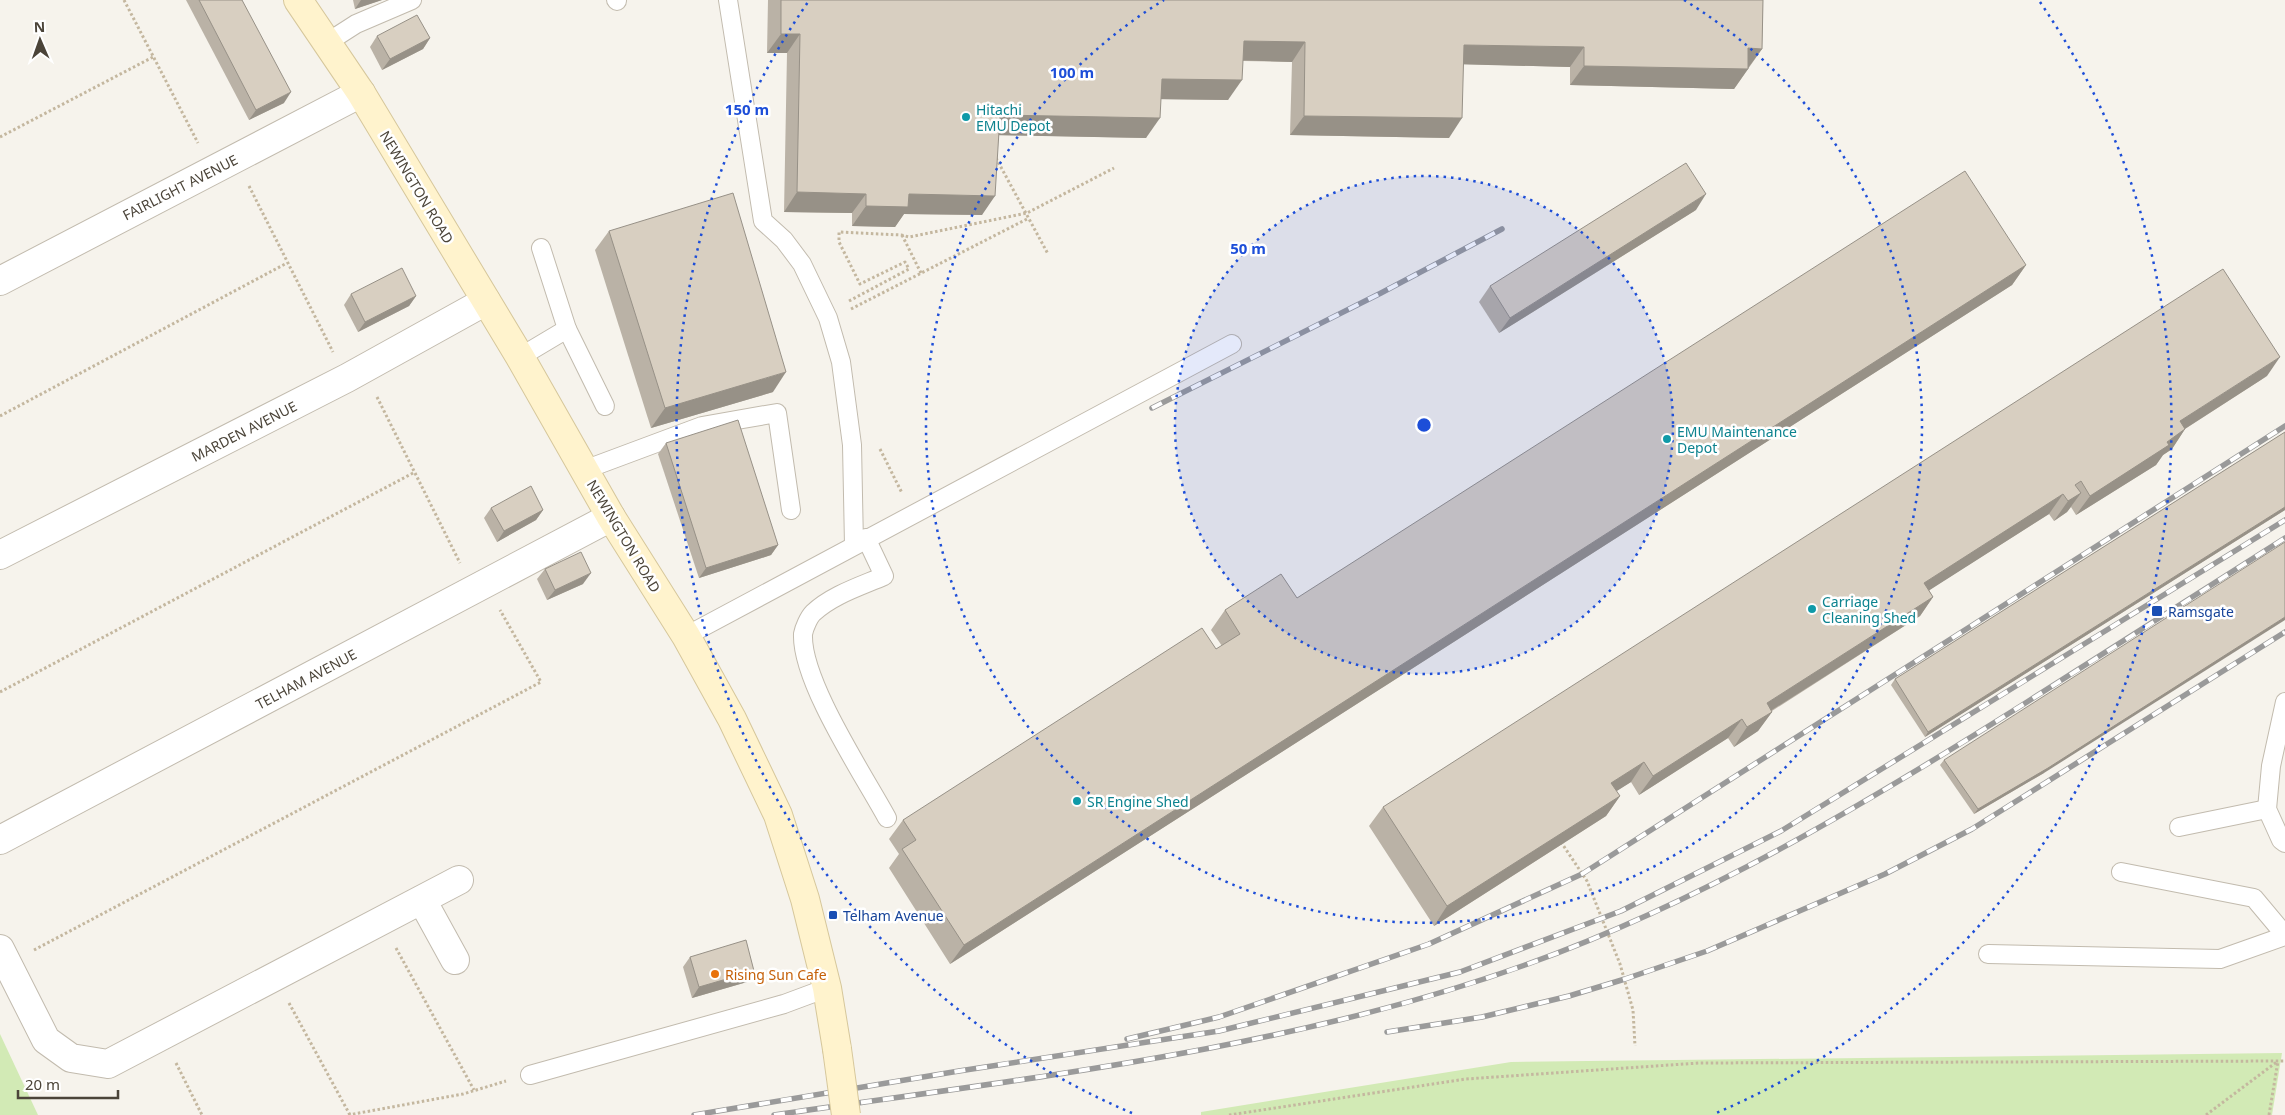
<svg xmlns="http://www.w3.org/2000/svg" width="2285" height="1115" viewBox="0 0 2285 1115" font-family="'Noto Sans',sans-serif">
<rect width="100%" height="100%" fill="#f6f3ec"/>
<g fill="#d2eab5">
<polygon points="0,1034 38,1115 0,1115"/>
<polygon points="2282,1053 2272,1115 1201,1115 1201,1112 1511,1062"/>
</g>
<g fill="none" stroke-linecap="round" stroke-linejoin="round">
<defs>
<g id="lane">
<polyline points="616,0 617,1"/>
<polyline points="728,0 763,221 784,240 802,264 828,318 841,362 852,445 854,545"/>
<polyline points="328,42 356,24 412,0"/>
<polyline points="567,329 605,406"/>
<polyline points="520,357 567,329 541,248"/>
<polyline points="584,470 702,426 777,413 791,510"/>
<path d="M866,538L884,576C861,586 832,595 813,613C809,617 804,628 803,634C801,681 863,774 887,818"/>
<polyline points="686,636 1232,344"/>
<polyline points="2285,702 2271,766 2267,809 2281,840 2285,843"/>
<polyline points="2179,827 2267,809"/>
<polyline points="2121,872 2254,898 2285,935"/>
<polyline points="1988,954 2220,959 2285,936"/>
<polyline points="530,1075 784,1004 827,988"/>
</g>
<g id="street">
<polyline points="0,281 361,93"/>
<polyline points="0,555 347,378 486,301"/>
<polyline points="0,840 611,517"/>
<polyline points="422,900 455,960"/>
<polyline points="0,949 46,1040 71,1058 108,1064 459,880"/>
</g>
<polyline id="secondary" points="298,0 361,93 520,357 611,517 686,636 732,719 778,815 805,899 827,988 837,1049"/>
</defs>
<use href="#lane" stroke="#c2bbae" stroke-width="20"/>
<use href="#street" stroke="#c2bbae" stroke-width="30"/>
<use href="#secondary" stroke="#d6c79b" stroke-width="30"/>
<g stroke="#c4b79f" stroke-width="3" stroke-dasharray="2.5 2.5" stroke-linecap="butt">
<polyline points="124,0 198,143"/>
<polyline points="0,137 153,57"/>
<polyline points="996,158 1048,254"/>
<polyline points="249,186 333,352"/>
<polyline points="902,235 921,273"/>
<polyline points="849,301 909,269 905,262 860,284 839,242 839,232 901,235 909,237 1027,213 1114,168"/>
<polyline points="851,309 1029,218"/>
<polyline points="377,397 460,563"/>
<polyline points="0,416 287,263"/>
<polyline points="880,449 902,493"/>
<polyline points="0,692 415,472"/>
<polyline points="1561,842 1587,881 1620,964 1633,1010 1635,1046"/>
<polyline points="396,948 474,1090"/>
<polyline points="34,950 541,682 500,610"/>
<polyline points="289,1003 350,1115"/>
<polyline points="176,1063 202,1115"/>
<polyline points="348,1115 463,1094 506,1081"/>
<polyline points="1229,1115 1466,1079 1699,1063 2285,1061"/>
<polyline points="2206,1115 2278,1061"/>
<polyline points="2269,1115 2278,1061"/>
</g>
<use href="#lane" stroke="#fff" stroke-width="18"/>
<use href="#street" stroke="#fff" stroke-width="28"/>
<use href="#secondary" stroke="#fff3cd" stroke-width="28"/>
<defs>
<g id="rail">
<polyline points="1152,408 1381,293 1502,229"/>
<polyline points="1387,1032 1482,1017 1569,996 1625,979 1707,951 1885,874 1972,829 2285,632"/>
<polyline points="1127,1039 1219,1017 1429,944 1582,874 2285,426"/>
<polyline points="694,1115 959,1071 1219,1031 1460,972 1621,911 1781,831 2285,520"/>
<path d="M774,1115C1026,1078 1284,1051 1525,965C1704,901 1867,803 2027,702C2113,648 2199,593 2285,538"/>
</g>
</defs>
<use href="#rail" stroke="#9a9a9a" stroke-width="5.5"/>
<use href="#rail" stroke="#fff" stroke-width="4" stroke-dasharray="11" stroke-linecap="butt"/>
<defs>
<polyline id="secondary-bridge" points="837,1049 846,1115"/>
</defs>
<use href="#secondary-bridge" stroke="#d6c79b" stroke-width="30" stroke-linecap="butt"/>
<use href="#secondary-bridge" stroke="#fff3cd" stroke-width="28"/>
</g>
<g fill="#bab2a6">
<polygon points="186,0 242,0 284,103 249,120"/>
<polygon points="353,0 382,0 355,9"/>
<polygon points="768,0 1763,0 1762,49 1734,89 1570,85 1570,67 1463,64 1449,138 1290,135 1292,62 1243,61 1228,100 1161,99 1146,138 999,135 982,215 904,214 895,227 852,226 852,213 784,212 787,53 767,53"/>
<polygon points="377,36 430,38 423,49 382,70 370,47"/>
<polygon points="1696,210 1499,333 1479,302 1490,286"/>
<polygon points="609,231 773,392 651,428 595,250"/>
<polygon points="2026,265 2012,285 950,964 889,868 899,854 889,839 903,820 1222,646 1211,630 1225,610 1297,598"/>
<polygon points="351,294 416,296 409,306 358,332 344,305"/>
<polygon points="2267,376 2185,429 2172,449 2163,455 2156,465 2076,515 2071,507 2067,512 2054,521 2049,514 1929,590 1933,597 1920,616 1772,711 1772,712 1758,731 1734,747 1728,738 1639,795 1631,782 1616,791 1620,796 1606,816 1434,926 1369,826 1383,807"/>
<polygon points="2285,432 2285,510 1925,737 1891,685 1895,679"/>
<polygon points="666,443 778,545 771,555 699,578 658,454"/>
<polygon points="491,508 543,510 536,520 497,542 484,518"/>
<polygon points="545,569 583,584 547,600 537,579"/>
<polygon points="1944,760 2044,773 1974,814 1940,765"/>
<polygon points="690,957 754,971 747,982 692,998 683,967"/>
</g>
<g fill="#979187">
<polygon points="361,0 382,0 355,9"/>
<polygon points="781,34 800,34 787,53 767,53"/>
<polygon points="430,38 423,49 382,70 390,59"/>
<polygon points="1244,41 1305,42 1292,62 1230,60"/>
<polygon points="1464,45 1584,47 1570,67 1450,64"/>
<polygon points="1748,48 1762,49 1748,68 1734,68"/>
<polygon points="1584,66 1748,69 1734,89 1570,85"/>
<polygon points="1162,79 1242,80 1228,100 1148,99"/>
<polygon points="291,92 284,103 249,120 256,110"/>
<polygon points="1000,115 1160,118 1146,138 986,135"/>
<polygon points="1304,116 1462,118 1449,138 1290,135"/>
<polygon points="797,192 866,194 852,213 784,212"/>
<polygon points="909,194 995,196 982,215 904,214 895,227 852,226 866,206"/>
<polygon points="1706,194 1696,210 1499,333 1510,318"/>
<polygon points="2026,265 2012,285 950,964 964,945"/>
<polygon points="416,296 409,306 358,332 365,322"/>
<polygon points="2280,357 2267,376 2166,441 2180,421"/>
<polygon points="786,372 773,392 651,428 665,408"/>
<polygon points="2185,429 2172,449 2163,455 2156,465 2076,515 2090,496"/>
<polygon points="2081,493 2067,512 2054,521 2068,501"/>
<polygon points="2063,494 2049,514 1911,602 1924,583"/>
<polygon points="2285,507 2285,510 1925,737 1928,732"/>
<polygon points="543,510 536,520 497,542 504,531"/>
<polygon points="778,545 771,555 699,578 706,568"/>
<polygon points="591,573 583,584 547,600 555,590"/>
<polygon points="1933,597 1920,616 1753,722 1767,703"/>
<polygon points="2285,617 2285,620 2044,773 1974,814 1978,809"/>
<polygon points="1772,712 1758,731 1734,747 1747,727"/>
<polygon points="1742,719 1728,738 1639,795 1653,776"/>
<polygon points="1644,762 1631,782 1598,803 1611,783"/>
<polygon points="1620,796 1606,816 1434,926 1447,906"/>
<polygon points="754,971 747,982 692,998 699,987"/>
</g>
<g fill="#d8cfc1" stroke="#979187">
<polygon points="199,0 242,0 291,92 256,110"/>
<polygon points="781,0 1763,0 1762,49 1748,48 1748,69 1584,66 1584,47 1464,45 1462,118 1304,116 1305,42 1244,41 1242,80 1162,79 1160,118 1000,115 995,196 909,194 908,207 866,206 866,194 797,192 800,34 781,34"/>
<polygon points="417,15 430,38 390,59 377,36"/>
<polygon points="1686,163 1706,194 1510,318 1490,286"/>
<polygon points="1965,171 2026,265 964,945 902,849 916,840 903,820 1202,628 1216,649 1240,634 1225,610 1281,574 1297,598"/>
<polygon points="733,193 786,372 665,408 609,231"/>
<polygon points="402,268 416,296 365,322 351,294"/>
<polygon points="2223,269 2280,357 2180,421 2185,429 2167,442 2169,445 2090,496 2081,481 2075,485 2081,493 2068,501 2063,494 1924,583 1933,597 1767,703 1772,712 1747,727 1742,719 1653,776 1644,762 1611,783 1620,796 1447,906 1383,807"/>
<polygon points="738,420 778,545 706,568 666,443"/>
<polygon points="2285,432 2285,507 1928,732 1895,679"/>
<polygon points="531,486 543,510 504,531 491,508"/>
<polygon points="2285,542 2285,617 2048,768 1978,809 1944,760"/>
<polygon points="581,552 591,573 555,590 545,569"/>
<polygon points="746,940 754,971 699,987 690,957"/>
</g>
<circle cx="1424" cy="425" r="249" fill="#1d4ed8" fill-opacity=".12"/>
<g fill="none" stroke="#1d4ed8" stroke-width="2.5" stroke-dasharray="2.5 5">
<circle cx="1424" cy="425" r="249"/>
<path d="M1684 0A498 498 0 1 1 1164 0"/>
<path d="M1132 1113A747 747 0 0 1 808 2M2040 2A747 747 0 0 1 1716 1113"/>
</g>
<g fill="#0f9aa8" stroke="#fff" stroke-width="2">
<circle cx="966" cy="117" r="5"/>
<circle cx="1667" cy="439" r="5"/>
<circle cx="1812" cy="609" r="5"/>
<circle cx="1077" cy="801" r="5"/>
</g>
<g fill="#1a4fb4" stroke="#fff" stroke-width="2">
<rect x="2151" y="605" width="12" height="12" rx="2.5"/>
<rect x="828" y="910" width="10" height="10" rx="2.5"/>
</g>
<circle fill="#e8710a" stroke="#fff" stroke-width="2" cx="715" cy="974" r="5"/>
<g text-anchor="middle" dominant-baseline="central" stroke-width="5" stroke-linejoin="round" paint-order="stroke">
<g font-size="14" fill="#0d838f" stroke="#fff" text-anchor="start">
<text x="976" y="109">Hitachi<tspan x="976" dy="16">EMU Depot</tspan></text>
<text x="1677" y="431">EMU Maintenance<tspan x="1677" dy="16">Depot</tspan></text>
<text x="1822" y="601">Carriage<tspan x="1822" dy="16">Cleaning Shed</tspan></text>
<text x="1087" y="801">SR Engine Shed</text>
</g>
<g font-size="14" fill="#4b4439" stroke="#fff">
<text transform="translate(180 187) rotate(-27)">FAIRLIGHT AVENUE</text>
<text transform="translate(417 187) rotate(59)">NEWINGTON ROAD</text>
<text transform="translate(244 431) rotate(-27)">MARDEN AVENUE</text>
<text transform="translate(624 536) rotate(59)">NEWINGTON ROAD</text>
<text transform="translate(306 679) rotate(-28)">TELHAM AVENUE</text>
</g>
<g font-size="14" fill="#164399" stroke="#fff" text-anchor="start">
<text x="2168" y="611">Ramsgate</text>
<text x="843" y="915">Telham Avenue</text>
</g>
<g font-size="14" fill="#c56008" stroke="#fff" text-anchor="start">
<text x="725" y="974">Rising Sun Cafe</text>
</g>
</g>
<circle cx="1424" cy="425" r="8" fill="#1d4ed8" stroke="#fff" stroke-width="2.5"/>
<g font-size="15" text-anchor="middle" font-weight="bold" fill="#1d4ed8" stroke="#fff" stroke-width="5" stroke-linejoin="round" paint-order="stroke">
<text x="1072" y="78">100 m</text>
<text x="747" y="115">150 m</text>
<text x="1248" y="254">50 m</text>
</g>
<g transform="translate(40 40) rotate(358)" stroke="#ffffff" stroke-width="4" paint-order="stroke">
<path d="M0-4L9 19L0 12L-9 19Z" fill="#4b4439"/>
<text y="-8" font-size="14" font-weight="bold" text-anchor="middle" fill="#4b4439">N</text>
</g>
<path d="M18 1090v8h100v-8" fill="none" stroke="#4b4439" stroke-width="2.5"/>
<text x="25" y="1090" font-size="15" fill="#4b4439" stroke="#ffffff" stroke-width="4" paint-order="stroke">20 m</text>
</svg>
